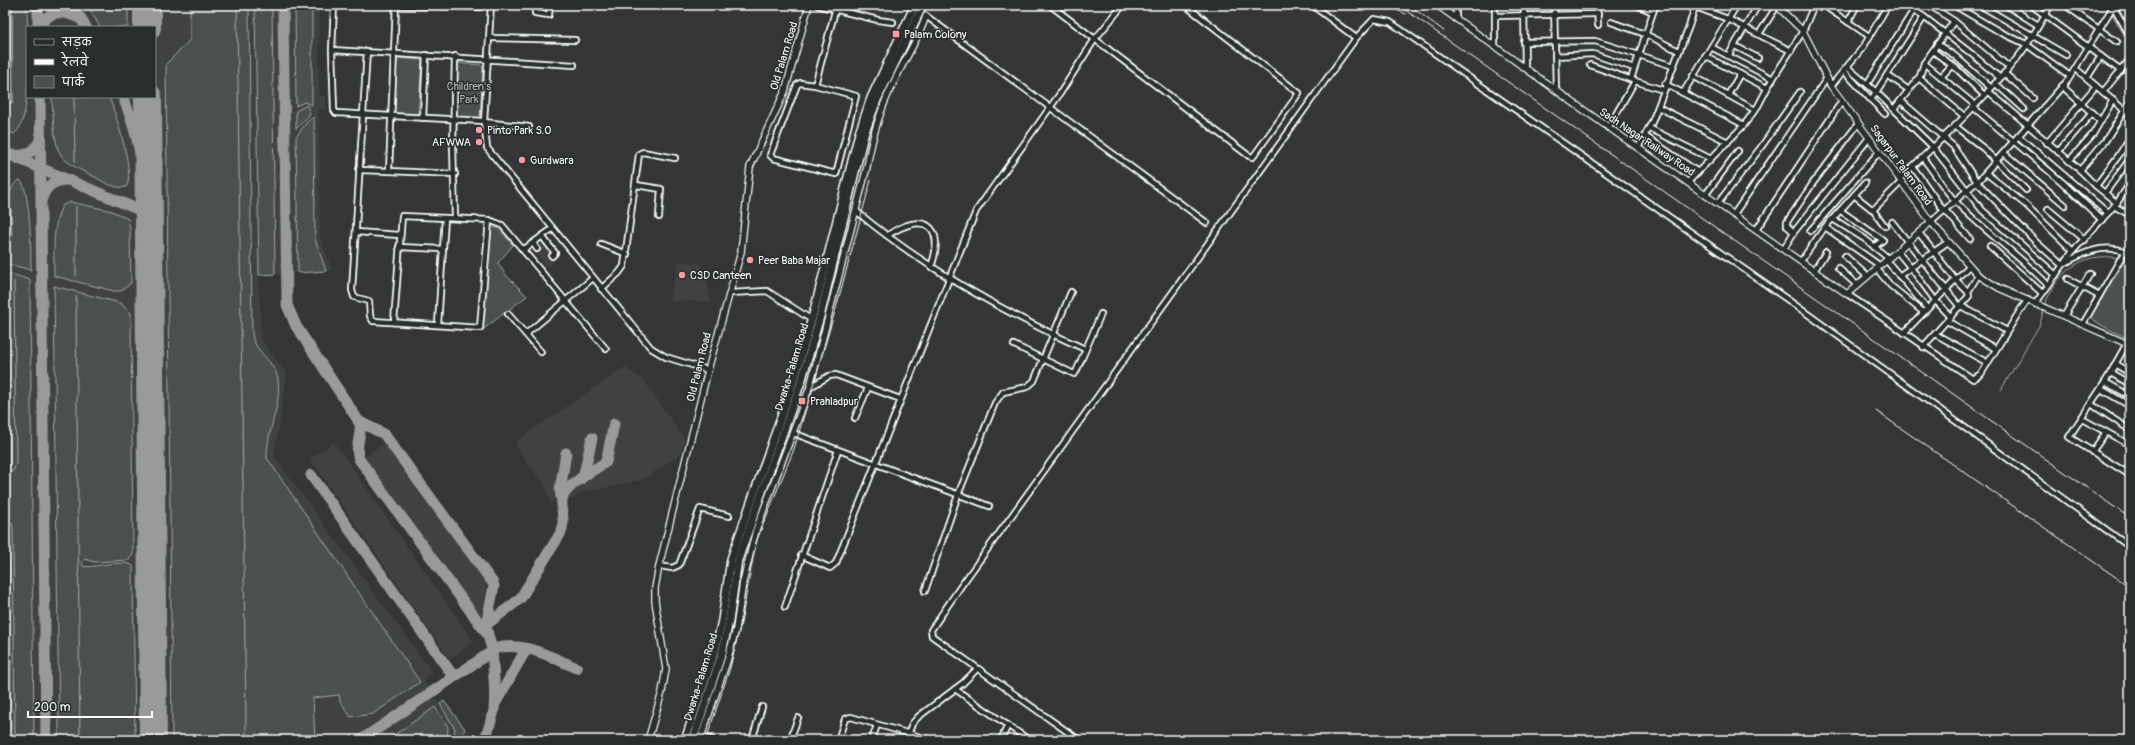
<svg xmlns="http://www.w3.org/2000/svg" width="2135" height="745" viewBox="0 0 2135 745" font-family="Pangolin,'Playpen Sans Deva',sans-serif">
<defs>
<pattern id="water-ripples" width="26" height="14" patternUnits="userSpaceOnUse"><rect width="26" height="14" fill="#737576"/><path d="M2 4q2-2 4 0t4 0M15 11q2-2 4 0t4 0" fill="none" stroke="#606061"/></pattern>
</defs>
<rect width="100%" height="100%" fill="#333536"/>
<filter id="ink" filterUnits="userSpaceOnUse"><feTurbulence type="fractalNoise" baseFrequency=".025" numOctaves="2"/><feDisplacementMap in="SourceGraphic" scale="8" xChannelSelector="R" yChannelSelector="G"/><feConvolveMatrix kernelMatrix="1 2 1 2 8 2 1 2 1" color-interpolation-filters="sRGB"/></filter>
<g filter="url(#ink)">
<g fill="#404243" fill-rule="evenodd">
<path d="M5,5H319V96H326V109H319L320,238L332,270L259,276L261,339L287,374L274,456L432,672L424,680L440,704L444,701L465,729L461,740H5ZM27,27H155V97H27Z"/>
<polygon points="543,241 558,258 547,267 533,250"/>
<polygon points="679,261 701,264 709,287 710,301 669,301"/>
<polygon points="625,367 645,382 685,440 681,454 642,480 580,493 575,498 550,503 545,486 518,450 516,441"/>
<polygon points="334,442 474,642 450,659 310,459"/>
<polygon points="385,442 487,582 481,619 363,458"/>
</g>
<g fill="#4c4f50" stroke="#a6a7a8">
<path d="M5,5H7L8,103H13L12,5H27C27,26 34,127 13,134L10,131L5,99Z"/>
<polygon points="87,5 128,5 128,27 100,27"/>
<path d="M190,5H249L252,334C254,352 275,361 278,379C282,405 266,432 267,458L420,682L373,714L351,717L340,701L339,695L313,698L315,740H172L166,64L190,40Z"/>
<polygon points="255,5 272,5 275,274 259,275"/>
<polygon points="295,5 312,5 312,105 304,102 296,106"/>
<polygon points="397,58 422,60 418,115 393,114"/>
<polygon points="457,63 481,65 483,67 480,119 454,118"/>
<path d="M52,97H109C115,112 136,175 126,187C116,189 105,183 97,178C85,172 68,165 61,155C53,143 53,112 52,97Z"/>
<polygon points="307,105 310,114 296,129 296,111"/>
<polygon points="314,117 315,239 326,271 298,273 296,137 306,123"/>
<path d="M20,180C31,190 31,254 31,270L8,264C7,241 1,198 17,181Z"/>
<path d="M71,202L112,211L128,219L130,229L131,283L121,291H114L54,276C54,257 52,221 63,205Z"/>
<polygon points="490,226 499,229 513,245 498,263 505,274 527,296 481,331"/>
<polygon points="2128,253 2130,254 2130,339 2110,330 2088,317"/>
<polygon points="8,273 30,280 34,740 11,740 9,521 6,518 6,517 10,518"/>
<path d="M54,286L120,303L131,313L133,555L129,560L94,562L85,559L82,563L83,566C92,569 125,558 133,566L135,740H59Z"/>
<polygon points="444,701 465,729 461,740 453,740 455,729 440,704"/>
<polygon points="435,707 448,727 447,740 387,740"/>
</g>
<polygon fill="url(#water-ripples)" stroke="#abacad" points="7,5 12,5 13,103 8,103"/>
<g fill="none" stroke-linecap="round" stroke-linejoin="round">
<g stroke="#abacad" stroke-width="1">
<polyline points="237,5 246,729 245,740"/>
<polyline points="2106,5 2109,10"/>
<polyline points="2111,13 2130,45"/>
<polyline points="74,97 75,161"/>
<polyline points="76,206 76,276"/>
<polyline points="11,209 12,236"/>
<polyline points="2123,259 2130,261"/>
<polyline points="76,296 80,740"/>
<path d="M2045,305C2056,272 2083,251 2118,258"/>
<polyline points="2001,390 2039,326 2044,310"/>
<polyline points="5,477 13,471 16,464 14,281"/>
<polyline points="5,518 12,523 13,529 15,740"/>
</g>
<g stroke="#999a9a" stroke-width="11">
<polyline points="73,5 86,27"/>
<polyline points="146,5 147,18"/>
<path d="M283,5L287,305L296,326L360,423C362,435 354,448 359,459L488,635L492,649L495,695"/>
<polyline points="38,27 38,5"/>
<path d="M40,27C49,8 66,11 81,19"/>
<polyline points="40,97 46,740"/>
<path d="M123,97C139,136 146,175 148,216"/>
<polyline points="5,153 137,209 144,215 149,227"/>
<path d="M13,155C27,158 37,149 41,137"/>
<path d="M42,198C46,185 57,179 70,180"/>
<polyline points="358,421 384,434 493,583 494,586 486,625"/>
<polyline points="311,475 451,673 450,680"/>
<polyline points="580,480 584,474 592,438"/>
<polyline points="561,497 560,490 566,453"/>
<path d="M488,635L486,625L520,599L560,534C566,522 561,513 562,500C563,486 594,470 606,462L614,424"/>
<polyline points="496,702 524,653 529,649"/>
<path d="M361,740L497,648C524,641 553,658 577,668"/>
<polyline points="485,740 494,711 495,688"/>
</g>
<g stroke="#999a9a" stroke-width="28">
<polyline points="147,5 147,27"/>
<polyline points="148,97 153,740"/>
</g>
<defs>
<g id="minor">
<polyline points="334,5 332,50 574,65"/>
<polyline points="391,5 480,7"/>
<polyline points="491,5 484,122 487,148 651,348 666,357 708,370"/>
<polyline points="535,5 535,13 549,15 550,5"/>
<polyline points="817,5 878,20 893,22"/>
<polyline points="1050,5 1249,156 1253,157 1299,93 1185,5"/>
<polyline points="1312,5 1356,38"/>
<polyline points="1456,5 1456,19"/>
<polyline points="1495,5 1495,47"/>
<polyline points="1524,5 1525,68"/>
<polyline points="1554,5 1556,90"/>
<polyline points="1597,5 1598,25"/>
<polyline points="1690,5 1728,19 1791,51"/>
<polyline points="1737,5 1683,93 1744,125"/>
<polyline points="1823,5 1869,36"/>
<polyline points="1905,5 1924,17"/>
<polyline points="1929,5 1954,21"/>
<polyline points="1954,5 2000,32 2026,44 2070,76"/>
<polyline points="1980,5 2066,55"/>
<polyline points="2006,5 2038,25"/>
<polyline points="2031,5 2121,71"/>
<polyline points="2065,5 2117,42"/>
<polyline points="2127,5 2130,7"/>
<polyline points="2113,6 2130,36"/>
<polyline points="1653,12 1656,5"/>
<polyline points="926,16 1207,223"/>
<polyline points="1495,16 1598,14"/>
<polyline points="1611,22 1645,34 1679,51"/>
<polyline points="1848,22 1857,5"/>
<polyline points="1759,34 1777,6"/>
<polyline points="489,38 575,40"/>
<polyline points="1524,42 1595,41 1673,66"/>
<polyline points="1937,44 1955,56 1991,88"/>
<polyline points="1735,46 1758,58"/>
<polyline points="1711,47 1773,79"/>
<polyline points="332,50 334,110 336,113 484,121"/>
<polyline points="367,51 352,290 354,297 369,301 370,316 373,321 480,328 489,220"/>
<polyline points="1933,51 1957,69 1984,95"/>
<polyline points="455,56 453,146 455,218"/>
<polyline points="1555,56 1593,54 1634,68"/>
<polyline points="1705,56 1767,88"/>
<polyline points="1728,56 1758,5"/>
<polyline points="1924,63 1975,105"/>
<polyline points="1590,65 1635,81 1608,128"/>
<polyline points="1847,67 1876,92 1933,147 1982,210 2056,275"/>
<polyline points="2075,68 2130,115"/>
<polyline points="1844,71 1871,100 1924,17 1973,55 2000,78"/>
<polyline points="2004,73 2033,98"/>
<polyline points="1887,75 1909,90"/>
<polyline points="1693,76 1755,110"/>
<polyline points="1942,76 1952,65"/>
<polyline points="1919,78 1964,116"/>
<polyline points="2087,78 2101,56"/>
<polyline points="1631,79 1653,12 1637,5"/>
<polyline points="1635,81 1663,90"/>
<polyline points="1995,83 2024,109"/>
<polyline points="1665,84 1683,93"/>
<polyline points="1867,84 1917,5"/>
<polyline points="815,85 800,83 797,85 770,155 773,158 836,174 856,96 815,85 835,11"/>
<polyline points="1831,86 1864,46 1888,5"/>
<polyline points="2062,86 2101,121"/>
<polyline points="1988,91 2080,170"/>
<polyline points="2103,92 2130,59"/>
<polyline points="1728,95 1740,74"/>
<polyline points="1871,100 1885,114"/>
<path d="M1901,101L1953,146L1977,182L2037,243L2062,265C2081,253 2102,244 2125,251"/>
<polyline points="1658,107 1728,142"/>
<polyline points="1973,107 2062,182 2102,220"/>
<polyline points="1894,109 1920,76 1924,63 1954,21 2009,67"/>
<polyline points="423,118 426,55"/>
<polyline points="484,122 529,127"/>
<polyline points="1955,126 1983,148 2026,190"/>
<polyline points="1649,128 1711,159"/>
<polyline points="1645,136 1698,172"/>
<polyline points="2018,136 2108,213"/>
<polyline points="2047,143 2096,86"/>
<polyline points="1638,148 1652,122 1689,26 1695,7"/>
<polyline points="2058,152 2092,113"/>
<polyline points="2004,153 2065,205"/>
<path d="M1923,158C1934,172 1944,189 1956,202C1985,232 2019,255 2048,285"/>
<polyline points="2069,161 2093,134 2113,100"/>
<polyline points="1913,167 1944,211"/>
<polyline points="359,170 389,171 396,5"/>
<polyline points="389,171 455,174"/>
<polyline points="1986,173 2026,205 2073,251 2035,304"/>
<path d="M1899,179C1941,141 1983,101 2018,57C2031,41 2040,22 2051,5"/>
<polyline points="1688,182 1744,125 1758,106 1769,85 1803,31 1814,5"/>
<polyline points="636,185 661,189 659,217"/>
<polyline points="2096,186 2080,170 2105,141 2130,102"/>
<polyline points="2105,193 2130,159"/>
<polyline points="1706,194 1738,151"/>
<polyline points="1854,195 1873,210 1885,226"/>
<polyline points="1718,203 1759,150 1800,92"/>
<polyline points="2117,203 2130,183"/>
<polyline points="2114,206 2130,215"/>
<polyline points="2048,209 2085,240"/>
<polyline points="1873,210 1901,182"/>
<polyline points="1945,210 1970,239"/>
<path d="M856,211C925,269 1003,312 1085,349"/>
<polyline points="1841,211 1883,240 1874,247"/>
<polyline points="1734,214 1827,78"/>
<polyline points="1833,219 1865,239 1888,258"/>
<polyline points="1892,222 1960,307"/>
<polyline points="1931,222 1980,179 2068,80 2114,5"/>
<polyline points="1825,227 1879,265"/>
<polyline points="1756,230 1842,101"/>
<polyline points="1810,231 1879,152"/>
<polyline points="356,232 399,235"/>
<polyline points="1794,232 1787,226 1787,222 1813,183 1858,124"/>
<polyline points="1919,233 1955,279 1968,292"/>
<path d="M888,235C924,211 946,225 931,267"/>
<polyline points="542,236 555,253 552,256"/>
<polyline points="533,243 537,249"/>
<polyline points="601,244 627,254"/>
<polyline points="1990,246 2042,293"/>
<polyline points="399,247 443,249"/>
<polyline points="1784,249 1794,232 1869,138"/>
<polyline points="523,250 552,229"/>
<polyline points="1897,251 1911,268"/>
<polyline points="2073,251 2117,203 2096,186 2119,155 2130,137"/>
<polyline points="1845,256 1867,276"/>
<polyline points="1886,260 1927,308"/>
<polyline points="1801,261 1825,227 1865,183"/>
<polyline points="1838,268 1857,285"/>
<polyline points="1876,268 1891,286 1923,312"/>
<polyline points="1911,268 1935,300"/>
<polyline points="1814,271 1826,252"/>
<polyline points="1899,276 1948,242"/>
<polyline points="2068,279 2099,296"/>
<polyline points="601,289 619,273 624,266 639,154 643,152 675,158"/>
<polyline points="730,293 767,291 812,320"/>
<polyline points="1847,294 1973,379 1981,374 2021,309 2028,300"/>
<polyline points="1935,300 1951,317"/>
<polyline points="1961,306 2007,331"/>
<polyline points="508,314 541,352"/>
<polyline points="2064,316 2090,274"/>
<polyline points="1947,321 1996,349"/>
<polyline points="394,322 402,216 489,220 502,225 606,349"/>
<polyline points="438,324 445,218"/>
<polyline points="2083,324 2125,251 2130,253"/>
<polyline points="1904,333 1969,266"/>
<polyline points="526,334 593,278"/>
<polyline points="1935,334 1988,363"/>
<polyline points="2127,343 2107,379 2069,437 2130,475"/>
<polyline points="1014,345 1074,374 1076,372 1101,314"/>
<polyline points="1923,347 1969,296 1968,292 1978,275"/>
<polyline points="2115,364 2130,373"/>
<polyline points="2111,373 2130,384"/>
<polyline points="2105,382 2130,396"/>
<polyline points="810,387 829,376 836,375 900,399"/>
<polyline points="2101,389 2130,406"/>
<polyline points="2091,404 2130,430"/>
<polyline points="855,418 868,388"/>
<polyline points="2082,419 2130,445"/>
<polyline points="793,433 989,506"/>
<polyline points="2092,452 2106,432"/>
<polyline points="801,555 830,568 836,563 976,211 1059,95 1095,39 1123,5"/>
<polyline points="659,566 672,568 679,565 700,509 729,516"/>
<polyline points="925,591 958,495 995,403 1003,392 1027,387 1034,381 1071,292"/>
<polyline points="785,607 838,450"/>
<polyline points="955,689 1029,740"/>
<polyline points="701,737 713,740"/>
<polyline points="752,740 762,707"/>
<polyline points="790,740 798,718"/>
<polyline points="838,740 845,719 851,717 931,740"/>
<polyline points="872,740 877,725"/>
<polyline points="906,740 912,724 918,717 963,683 977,669"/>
<polyline points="1001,740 1008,725"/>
<polyline points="1079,740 932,636 931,630 961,586 1356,38 1374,19 1390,22 1457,69 1791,302 2130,547"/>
</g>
<g id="tertiary">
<polyline points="1437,5 1578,106 1847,294 1931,222"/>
<polyline points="1776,5 1803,31 1831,86 1931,222 1978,275 1999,288 2130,345"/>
<polyline points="648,740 662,692 666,669 655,601 655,588 659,566 708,370 741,252 750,167 785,91 809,5"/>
<path d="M700,740L727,661L736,629L743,582L756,530L810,387L867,167C872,137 880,109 894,82C904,60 918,40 926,16"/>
</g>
<g id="primary">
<polyline points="685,740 715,651 722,620 731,559 795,377 814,311 859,133 871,98 915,5"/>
<polyline points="693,740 722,653 729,621 738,560 802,379 821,313 864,135 877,100 923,5"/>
</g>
</defs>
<use href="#minor" stroke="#fff" stroke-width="8"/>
<use href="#tertiary" stroke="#fff" stroke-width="8"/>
<use href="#primary" stroke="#fff" stroke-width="10"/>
<use href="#minor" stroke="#2a2d2e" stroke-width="4.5"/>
<use href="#tertiary" stroke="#2a2d2e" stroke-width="5.5"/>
<use href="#primary" stroke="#2a2d2e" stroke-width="7"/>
<g stroke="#fff" stroke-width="1">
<polyline points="1384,5 1406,14"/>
<polyline points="1398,5 2130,518"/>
<polyline points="1409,5 1444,31"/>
<polyline points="1876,411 2130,587"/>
<polyline points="706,740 730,668 741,623 756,542 794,449 836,308 871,180"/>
</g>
</g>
</g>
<g fill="#ff9aa2" stroke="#2a2d2e" stroke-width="1.5">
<rect x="892" y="30" width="8" height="8" rx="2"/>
<circle cx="479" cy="130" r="4"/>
<circle cx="479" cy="142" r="4"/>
<circle cx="522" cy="160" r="4"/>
<circle cx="750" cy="260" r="4"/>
<circle cx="682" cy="275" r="4"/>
<rect x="798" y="397" width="8" height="8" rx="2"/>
</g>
<g text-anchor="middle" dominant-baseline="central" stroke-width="3" stroke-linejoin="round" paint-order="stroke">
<g font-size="11" fill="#fff" stroke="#2a2d2e" text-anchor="start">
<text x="904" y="34">Palam Colony</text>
<text x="487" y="130">Pinto Park S.O</text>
<text x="471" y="142" text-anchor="end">AFWWA</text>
<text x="530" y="160">Gurdwara</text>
<text x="758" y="260">Peer Baba Majar</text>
<text x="690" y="275">CSD Canteen</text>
<text x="810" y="401">Prahladpur</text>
</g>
<g font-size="11" fill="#fff" stroke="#2a2d2e">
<text transform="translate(784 56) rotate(-73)">Old Palam Road</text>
<text transform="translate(1647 142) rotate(34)">Sadh Nagar Railway Road</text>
<text transform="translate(1901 165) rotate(54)">Sagarpur Palam Road</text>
<text transform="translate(699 367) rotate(-76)">Old Palam Road</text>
<text transform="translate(792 367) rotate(-73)">Dwarka-Palam Road</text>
<text transform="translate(701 677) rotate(-73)">Dwarka-Palam Road</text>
</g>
<g font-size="11" fill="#b7b9b9" stroke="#2a2d2e">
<text x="469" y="86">Children's<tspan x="469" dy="13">Park</tspan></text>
</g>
</g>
<rect width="2135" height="745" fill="none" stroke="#2a2d2e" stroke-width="20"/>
<rect x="10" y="10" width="2115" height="725" fill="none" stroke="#fff" stroke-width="1.5" filter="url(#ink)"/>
<rect x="26" y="26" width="130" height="72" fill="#2a2d2e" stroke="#7f8182"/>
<rect x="34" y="39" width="20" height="6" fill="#2a2d2e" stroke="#7f8182"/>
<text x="62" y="46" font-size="12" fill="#ffffff">सड़क</text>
<rect x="34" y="59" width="20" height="6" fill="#ffffff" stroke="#7f8182"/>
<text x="62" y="66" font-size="12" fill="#ffffff">रेलवे</text>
<rect x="34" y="76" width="20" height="12" fill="#4c4f50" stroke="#7f8182"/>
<text x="62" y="86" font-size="12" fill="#ffffff">पार्क</text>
<path d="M28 711v6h124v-6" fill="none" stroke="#ffffff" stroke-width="2"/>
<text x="34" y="711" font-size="12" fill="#ffffff" stroke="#2a2d2e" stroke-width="3" paint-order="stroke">200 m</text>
</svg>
